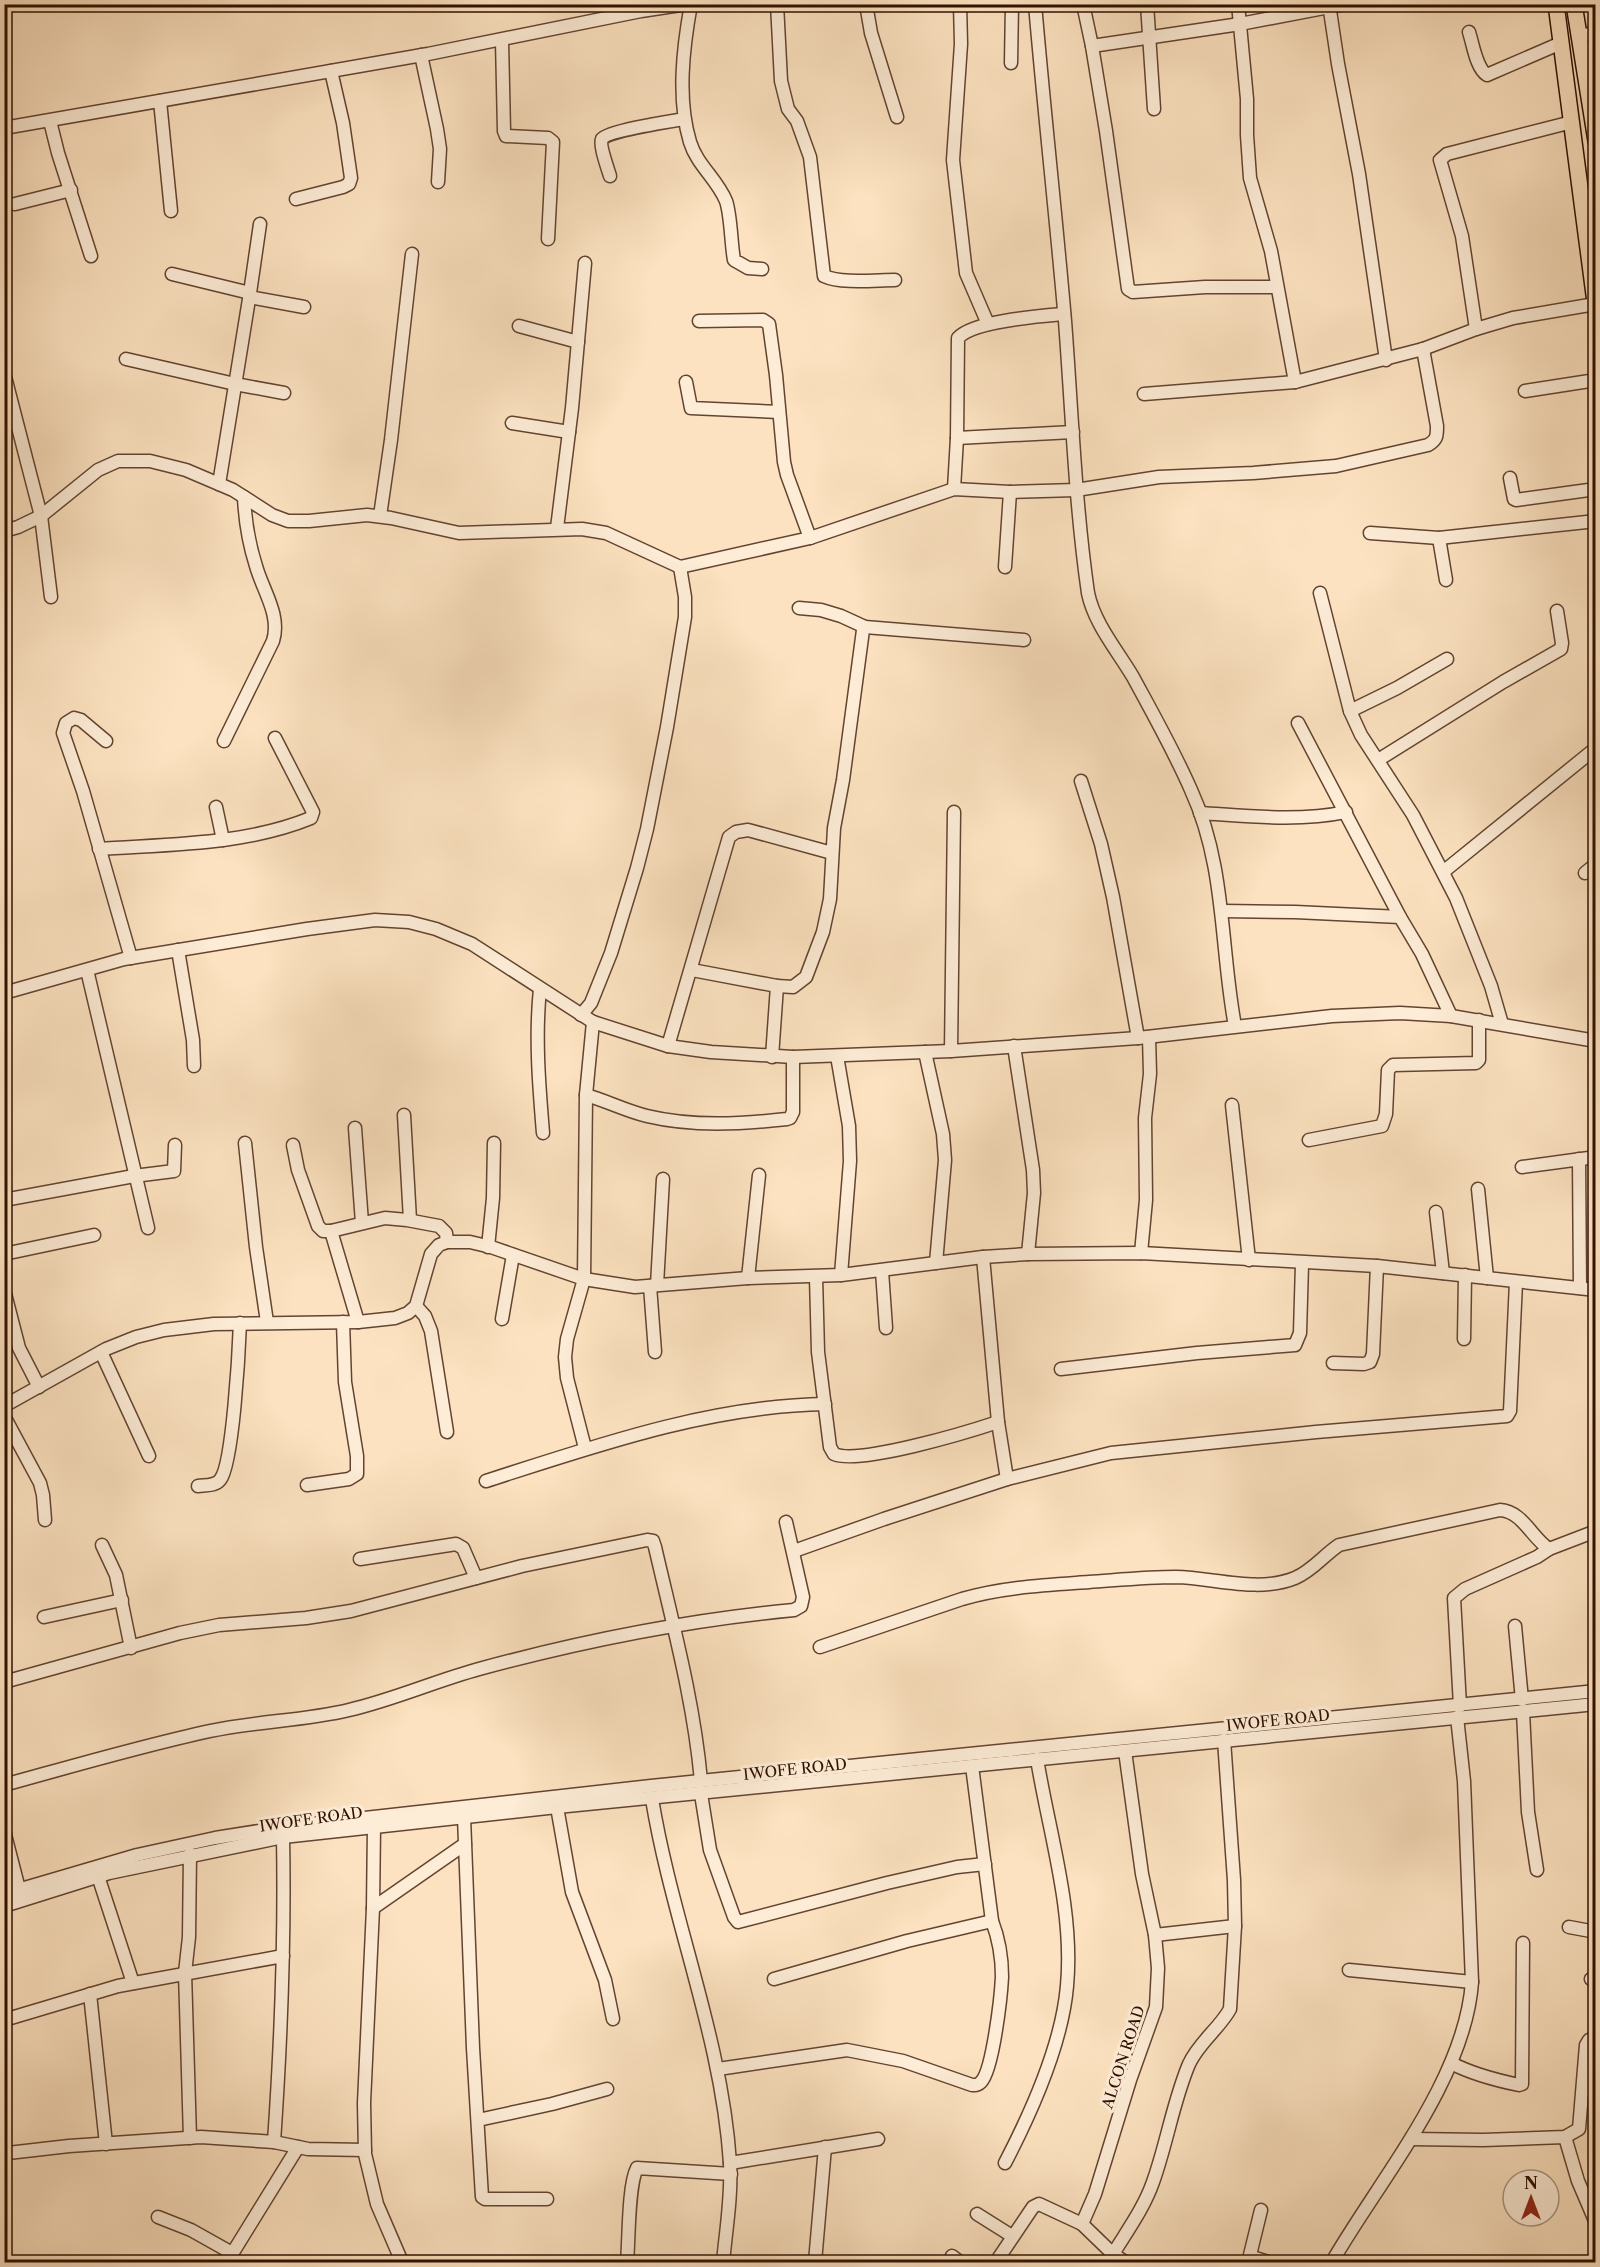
<svg xmlns="http://www.w3.org/2000/svg" width="1600" height="2267" viewBox="0 0 1600 2267" font-family="'Libre Caslon Text',serif">
<rect width="100%" height="100%" fill="#fce2c0"/>
<filter id="stains"><feTurbulence type="fractalNoise" baseFrequency=".00333" numOctaves="4"/><feColorMatrix values="0 0 0 0 .2 0 0 0 0 .09 0 0 0 0 .02 0 0 0 .5 -.17"/></filter>
<radialGradient id="worn" r=".72"><stop offset=".6" stop-color="#630" stop-opacity="0"/><stop offset="1" stop-color="#630" stop-opacity=".3"/></radialGradient>
<g fill="none" stroke-linecap="round" stroke-linejoin="round">
<defs>
<g id="minor">
<path d="M691,4C683,48 677,99 690,142C697,165 717,179 726,201C731,215 731,244 734,260L748,268L762,269"/>
<path d="M777,4L781,81L788,109L797,121L810,157L824,276C841,284 876,280 895,280"/>
<polyline points="866,4 871,33 897,117"/>
<polyline points="960,4 961,44 953,160 966,273 988,324"/>
<path d="M1035,4C1044,110 1056,216 1065,321C1072,412 1075,503 1088,593C1094,623 1117,650 1133,677C1153,714 1174,751 1191,790C1226,866 1220,946 1235,1026"/>
<polyline points="1083,4 1092,46 1106,131 1128,289 1133,292 1205,287 1277,287"/>
<polyline points="1147,4 1154,109"/>
<polyline points="1238,4 1247,99 1247,135 1250,178 1271,251 1295,382"/>
<polyline points="1329,4 1338,64 1359,174 1386,360"/>
<path d="M1469,32C1473,44 1476,68 1487,75L1561,43"/>
<polyline points="1579,36 1596,33"/>
<polyline points="502,40 504,131 506,136 548,138 553,142 548,239"/>
<polyline points="1092,46 1240,24 1345,4"/>
<polyline points="421,55 437,129 440,149 438,182"/>
<polyline points="1011,63 1012,4"/>
<polyline points="160,101 171,211"/>
<polyline points="50,121 58,153 91,256"/>
<polyline points="4,128 428,54 641,11 687,4"/>
<path d="M610,176C608,169 599,145 602,139C607,131 672,121 684,119"/>
<polyline points="296,199 343,187 349,184 351,178 343,123 331,71"/>
<polyline points="15,204 71,190"/>
<polyline points="172,274 250,293 219,484"/>
<polyline points="250,293 260,224"/>
<polyline points="249,297 304,307"/>
<polyline points="699,321 763,320 769,324 776,375 784,462 787,475 810,538"/>
<polyline points="519,326 578,342"/>
<polyline points="1476,329 1462,236 1440,160 1447,154 1572,122"/>
<polyline points="126,359 235,384 284,393"/>
<polyline points="4,373 41,516 51,597"/>
<polyline points="686,382 691,408 779,412"/>
<polyline points="1525,391 1596,380"/>
<polyline points="1144,394 1295,382 1423,349 1476,329 1513,318 1595,304"/>
<polyline points="512,423 569,432"/>
<polyline points="957,438 1073,432"/>
<polyline points="1510,478 1514,499 1516,500 1596,489"/>
<path d="M954,489L957,438L958,338C973,321 1041,316 1064,314"/>
<polyline points="380,516 391,440 412,254"/>
<polyline points="557,528 572,408 585,263"/>
<path d="M4,531L18,527L41,516L98,470L118,461H150L186,470L233,490L272,515L288,521H309L367,515L391,518L459,533L582,529L606,533L680,567L810,538L954,489L1010,492L1076,490L1159,477L1253,473L1336,466L1428,445C1437,440 1437,436 1437,426L1423,349"/>
<polyline points="1370,533 1439,538 1596,521"/>
<polyline points="1439,538 1446,580"/>
<polyline points="1005,567 1010,492"/>
<polyline points="1320,593 1350,711 1361,735 1413,815 1456,898 1491,986 1502,1024"/>
<polyline points="799,608 821,610 841,616 865,627 1024,640"/>
<polyline points="1350,711 1397,688 1447,659"/>
<polyline points="1298,723 1400,917 1422,954 1451,1016"/>
<polyline points="106,741 81,720 74,718 66,723 63,733 83,791 131,958"/>
<path d="M224,741L273,641C281,615 263,591 256,566C249,544 245,520 244,497"/>
<polyline points="1378,760 1503,682 1561,649 1562,643 1557,611"/>
<polyline points="1081,781 1101,844 1113,897 1138,1038"/>
<polyline points="216,807 223,840"/>
<path d="M1200,813C1249,816 1298,822 1346,812"/>
<path d="M99,849C170,844 245,845 311,818L313,812L275,738"/>
<polyline points="1443,872 1596,748"/>
<polyline points="1585,873 1596,864"/>
<polyline points="1223,911 1295,912 1400,917"/>
<polyline points="178,950 193,1040 194,1066"/>
<polyline points="87,970 148,1228"/>
<polyline points="692,970 777,986 793,987 806,977 823,932 830,899 834,828 843,780 863,630 865,627"/>
<path d="M540,989C535,1037 539,1085 543,1133"/>
<polyline points="4,993 124,959 307,929 375,920 409,922 436,929 472,944 593,1022 668,1046 711,1052 793,1057 951,1051 1138,1038 1332,1016 1400,1013 1451,1016 1596,1041"/>
<polyline points="581,1015 591,1003 611,953 637,868 647,829 667,727 685,617 685,597 680,567"/>
<polyline points="668,1046 729,837 736,832 748,830 832,853"/>
<polyline points="1014,1046 1033,1170 1034,1193 1028,1254"/>
<polyline points="951,1051 954,812"/>
<polyline points="925,1052 943,1134 945,1160 936,1263"/>
<polyline points="837,1056 849,1126 850,1161 841,1275"/>
<polyline points="772,1057 777,986"/>
<path d="M586,1095C607,1101 626,1111 647,1116C693,1127 741,1124 787,1119L790,1118L793,1112V1057"/>
<polyline points="1232,1105 1249,1260"/>
<polyline points="404,1115 410,1220"/>
<polyline points="355,1128 362,1223"/>
<polyline points="1309,1140 1382,1126 1386,1114 1388,1070 1393,1065 1476,1063 1479,1060 1479,1020"/>
<polyline points="245,1143 256,1247 267,1322"/>
<polyline points="293,1145 298,1170 318,1226 323,1231 331,1231 385,1218 407,1220 439,1226 446,1233 447,1242"/>
<polyline points="1579,1159 1580,1288"/>
<polyline points="1522,1167 1596,1157"/>
<polyline points="1478,1189 1487,1278"/>
<polyline points="4,1200 134,1176 174,1171 175,1145"/>
<polyline points="1436,1212 1443,1273"/>
<polyline points="331,1231 358,1322"/>
<polyline points="488,1247 493,1198 494,1143"/>
<polyline points="1141,1253 1146,1200 1145,1118 1150,1074 1149,1037"/>
<polyline points="4,1254 94,1235"/>
<polyline points="983,1257 998,1422 1007,1479"/>
<polyline points="882,1271 886,1328"/>
<path d="M816,1277L818,1352L830,1447L834,1454C859,1465 968,1432 998,1422"/>
<polyline points="748,1278 759,1175"/>
<polyline points="657,1285 663,1179"/>
<polyline points="650,1286 655,1352"/>
<polyline points="4,1290 19,1348 39,1387"/>
<polyline points="416,1306 425,1316 431,1331 447,1432"/>
<polyline points="502,1319 513,1255"/>
<polyline points="1464,1339 1465,1275"/>
<polyline points="101,1352 149,1456"/>
<polyline points="1333,1363 1364,1364 1370,1362 1373,1354 1377,1266"/>
<polyline points="1061,1369 1197,1353 1295,1345 1300,1333 1302,1264"/>
<polyline points="4,1406 106,1349 136,1337 164,1330 214,1324 358,1322 395,1318 408,1313 416,1306 431,1254 439,1245 447,1242 470,1242 491,1247 584,1279 635,1287 748,1278 841,1275 983,1257 1028,1254 1141,1253 1377,1266 1596,1290"/>
<polyline points="4,1416 40,1483 43,1495 45,1520"/>
<polyline points="585,1448 567,1378 565,1357 567,1339 584,1279 586,1095 593,1022"/>
<path d="M486,1481C595,1446 709,1406 825,1404"/>
<polyline points="307,1485 349,1479 357,1474 357,1456 345,1382 343,1322"/>
<path d="M198,1486C206,1485 215,1486 220,1480C233,1465 239,1349 240,1323"/>
<polyline points="102,1545 116,1575 131,1648"/>
<polyline points="794,1551 884,1519 1007,1479 1111,1453 1316,1432 1507,1416 1510,1411 1516,1282"/>
<polyline points="360,1559 456,1544 463,1548 476,1578"/>
<polyline points="44,1617 122,1600"/>
<polyline points="1515,1626 1522,1700"/>
<path d="M820,1647L962,1599C1003,1587 1047,1585 1089,1582C1118,1580 1147,1577 1176,1577C1215,1578 1258,1593 1295,1578C1312,1571 1324,1555 1339,1545L1500,1510C1522,1511 1532,1538 1549,1549"/>
<path d="M4,1682L180,1633L219,1625L306,1618L351,1611L522,1566L647,1540L653,1541L655,1547C673,1625 694,1702 701,1781"/>
<polyline points="1460,1706 1454,1598 1465,1589 1537,1557 1549,1549 1596,1531"/>
<polyline points="1523,1712 1528,1812 1537,1870"/>
<path d="M4,1785C73,1766 141,1746 210,1731C256,1721 304,1721 349,1710C393,1700 435,1681 479,1669C582,1641 688,1620 794,1610L801,1606L803,1597L786,1522"/>
<polyline points="701,1794 710,1850 734,1917 738,1922 887,1883 957,1867 985,1864"/>
<path d="M652,1799C672,1921 722,2038 730,2163C732,2195 726,2230 723,2262"/>
<polyline points="557,1807 572,1892 605,1980 613,2019"/>
<polyline points="464,1817 473,2048 482,2197 485,2199 547,2199"/>
<polyline points="374,1826 373,1908 364,2103 365,2154 377,2204 402,2262"/>
<polyline points="4,1831 19,1889"/>
<polyline points="98,1876 133,1983"/>
<polyline points="4,1894 137,1855 215,1838 284,1827 651,1786 1596,1691"/>
<polyline points="4,1906 109,1873 283,1837 557,1807 1596,1704"/>
<polyline points="373,1908 465,1844"/>
<polyline points="1569,1927 1596,1932"/>
<polyline points="1155,1935 1235,1926"/>
<polyline points="1349,1970 1472,1982"/>
<polyline points="774,1979 907,1941 992,1921"/>
<polyline points="1591,1979 1596,1980"/>
<polyline points="90,1994 106,2144"/>
<polyline points="4,2020 118,1986 283,1956"/>
<path d="M1451,2063C1472,2074 1495,2080 1519,2085L1522,2084L1523,1943"/>
<path d="M718,2069L847,2050L903,2061L972,2085C976,2085 977,2086 981,2082C993,2070 1001,1996 1002,1977C1002,1958 999,1939 992,1921L972,1766"/>
<polyline points="478,2120 552,2104 607,2089"/>
<polyline points="1565,2137 1578,2181 1596,2223"/>
<polyline points="190,2138 185,1973 189,1937 190,1854"/>
<polyline points="1411,2139 1483,2140 1565,2137 1579,2129 1586,2045 1589,2040 1596,2039"/>
<path d="M274,2142C281,2041 285,1939 283,1837"/>
<polyline points="4,2148 8,2153 69,2146 201,2137 274,2142 308,2149 365,2150"/>
<polyline points="730,2163 878,2139"/>
<path d="M1005,2163C1032,2111 1062,2045 1067,1986C1074,1910 1049,1833 1037,1759"/>
<polyline points="1261,2210 1250,2255 1252,2257 1268,2262"/>
<polyline points="977,2214 1012,2236"/>
<polyline points="158,2217 191,2230 232,2253"/>
<polyline points="1082,2224 1095,2194 1130,2080 1156,2007 1158,1968 1155,1935 1142,1874 1125,1751"/>
<path d="M1113,2254C1127,2231 1144,2208 1153,2182C1167,2143 1173,2102 1189,2064C1199,2042 1219,2029 1230,2009L1235,1926L1234,1880L1224,1740"/>
<polyline points="952,2256 960,2262"/>
<polyline points="227,2262 298,2147"/>
<path d="M627,2262C629,2241 628,2185 637,2168L731,2174"/>
<polyline points="815,2262 825,2147"/>
<polyline points="996,2262 1033,2207 1039,2204 1082,2224 1113,2254 1125,2262"/>
<path d="M1332,2262C1380,2179 1465,2080 1472,1982L1464,1781L1457,1717"/>
</g>
<g id="major">
<polyline points="1556,4 1596,310"/>
<polyline points="1574,4 1596,141"/>
</g>
</defs>
<use href="#minor" stroke="#634430" stroke-width="15"/>
<use href="#major" stroke="#301000" stroke-width="18"/>
<use href="#minor" stroke="#fdecd6" stroke-width="12"/>
<use href="#major" stroke="#fce2c0" stroke-width="15"/>
</g>
<g text-anchor="middle" dominant-baseline="central" stroke-width="6" stroke-linejoin="round" paint-order="stroke">
<g font-size="15" fill="#301000" stroke="#fdecd6">
<text transform="translate(1278 1720) rotate(-6)">IWOFE ROAD</text>
<text transform="translate(795 1769) rotate(-6)">IWOFE ROAD</text>
<text transform="translate(311 1819) rotate(-8)">IWOFE ROAD</text>
<text transform="translate(1123 2057) rotate(-72)">ALCON ROAD</text>
</g>
</g>
<rect width="1600" height="2267" fill="none" stroke="#fce2c0" stroke-width="24"/>
<rect x="6" y="6" width="1588" height="2255" fill="none" stroke="#301000" stroke-width="3"/>
<rect x="12" y="12" width="1576" height="2243" fill="none" stroke="#301000" stroke-width="1.5"/>
<g transform="translate(1531 2198)"><circle r="28" fill="#fdecd6" stroke="#ab9480" stroke-width="1.5"/>
<path d="M0-4.5L10 22L0 15L-10 22Z" fill="#8f2418"/>
<text y="-9" font-size="16" font-weight="bold" text-anchor="middle" fill="#301000">N</text>
</g>
<rect width="100%" height="100%" filter="url(#stains)"/>
<rect width="100%" height="100%" fill="url(#worn)"/>
</svg>
